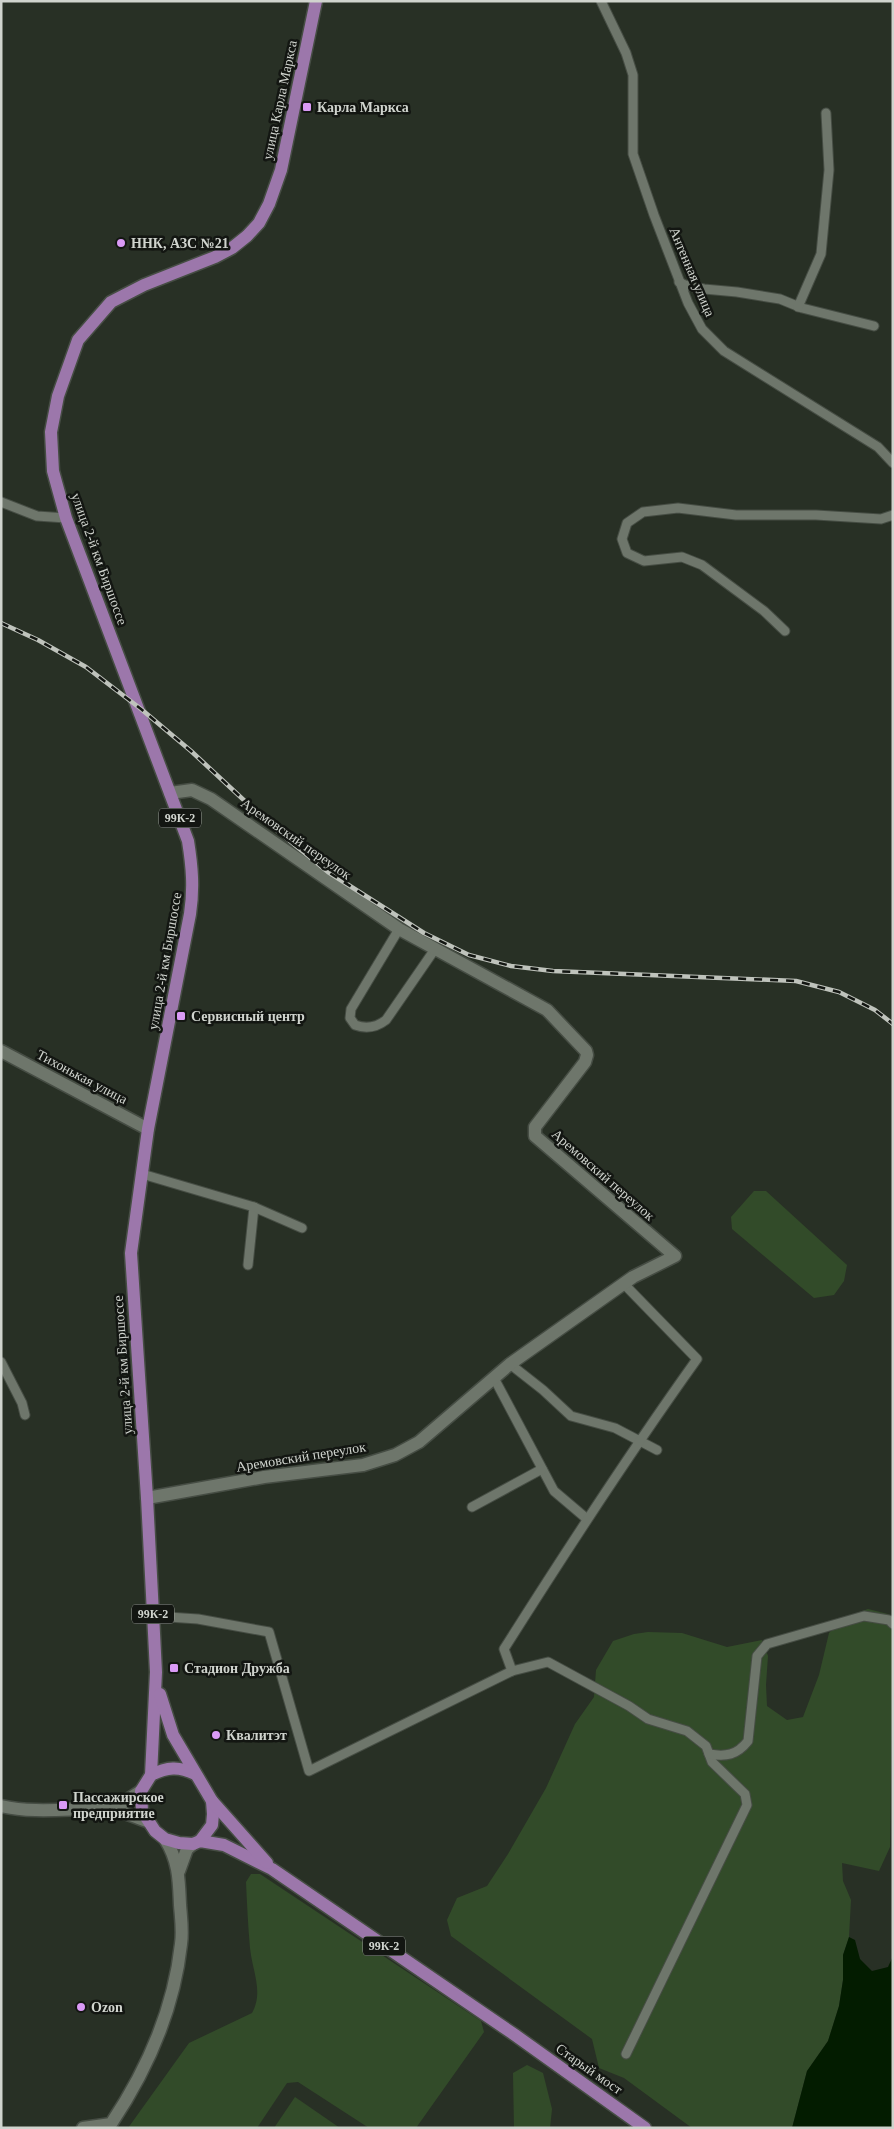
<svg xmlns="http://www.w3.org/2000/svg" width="894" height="2129" viewBox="0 0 894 2129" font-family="Georgia,serif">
<rect width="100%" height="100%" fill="#283025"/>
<g fill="#324b29">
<polygon points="754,1191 766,1191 847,1265 844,1281 834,1295 814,1298 732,1229 731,1217"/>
<polygon points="868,1609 888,1614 893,1618 890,1847 879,1871 842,1863 843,1881 851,1900 849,1937 843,1955 843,1980 839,2006 828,2041 807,2071 792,2128 692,2128 624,2078 599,2068 592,2039 451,1936 447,1920 457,1898 487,1886 508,1854 546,1788 575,1724 594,1697 596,1670 613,1641 634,1634 648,1632 682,1633 727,1647 762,1640 768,1656 766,1685 767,1706 787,1720 803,1717 819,1675 829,1633 845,1617"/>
<path d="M251,1874H260L481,2021L484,2032L416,2128H369L298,2082L287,2083L257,2128H128L189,2043L252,2013C264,1992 252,1970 250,1948C248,1926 247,1904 246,1882Z"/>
<polygon points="527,2065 543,2073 552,2109 550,2128 514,2128 513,2073"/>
<polygon points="295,2097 340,2128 274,2128"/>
</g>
<polygon fill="#031c00" points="849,1937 855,1940 860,1959 872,1971 888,1967 893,1956 893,2128 792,2128 807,2071 828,2041 839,2006 843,1980 843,1955"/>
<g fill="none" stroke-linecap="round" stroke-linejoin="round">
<defs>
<g id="street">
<polyline points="601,1 626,53 633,75 633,154 654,215 688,303 702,329 724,351 878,447 893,463"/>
<polyline points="679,282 685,285 704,289 737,292 780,299 802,308 874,326"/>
<polyline points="798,307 821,254 829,170 826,113"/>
<polyline points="1,502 37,516 66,518"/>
<polyline points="785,631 764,611 702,565 682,557 644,561 627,553 622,539 627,523 643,512 678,508 736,515 816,515 881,519 893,515"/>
<path d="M399,929L351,1009L350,1018L355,1025C366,1029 377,1027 386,1020L435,949"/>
<polyline points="142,1174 254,1207 248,1265"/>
<polyline points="254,1207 302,1228"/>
<polyline points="1,1362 22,1403 25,1415"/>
<polyline points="510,1364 543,1390 571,1416 615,1428 657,1450"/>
<polyline points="494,1378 554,1491 587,1519"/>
<polyline points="472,1507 542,1469"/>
<polyline points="153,1616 198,1619 269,1632 309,1771 512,1671 548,1662 629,1706 648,1719 687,1731 706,1746 712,1762 745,1794 747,1805 626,2054"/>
<path d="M512,1671L504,1649C566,1551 629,1454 697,1359L624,1284"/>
<path d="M709,1754C726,1757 737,1755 748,1741L757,1656L767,1644L864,1616L889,1620L893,1624"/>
</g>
<g id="secondary">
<polyline points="1,1051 148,1129"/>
<polyline points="147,1498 264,1477 363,1465 395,1455 419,1442 510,1364 633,1277 675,1256 535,1136 535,1127 585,1062 587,1055 586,1051 547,1010 399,929 211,799 192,790 170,793"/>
<path d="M1,1806C36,1814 71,1808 106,1809C121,1810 134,1817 147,1821"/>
<polyline points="106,1809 124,1802 141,1791"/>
<polyline points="179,1871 187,1849 193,1844"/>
<path d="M83,2128L111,2124C147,2070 174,2009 181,1944C183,1931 181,1918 180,1905C179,1881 179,1861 165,1839"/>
</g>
<g id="primary">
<path d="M316,1L281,170L269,204L259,223L247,236L232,248L215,257L144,285L111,302L78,340L58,396L51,432L53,471L66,518L188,841C192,866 194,888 190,914L148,1129L131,1253L147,1498L156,1672L151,1775L141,1791L142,1811L155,1831L165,1839L179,1843L193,1844L200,1841L224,1845L272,1869L515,2035L645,2128"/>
<polyline points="160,1694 173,1735 212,1801 213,1814 212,1825 200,1841"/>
<path d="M151,1775C167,1767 179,1766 195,1774"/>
<polyline points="212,1801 267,1863"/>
</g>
</defs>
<use href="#street" stroke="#464d44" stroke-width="11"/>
<use href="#secondary" stroke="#464d44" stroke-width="15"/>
<use href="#primary" stroke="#464d44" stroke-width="15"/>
<use href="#street" stroke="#6e766b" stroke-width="9"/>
<use href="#secondary" stroke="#6e766b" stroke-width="12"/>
<use href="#primary" stroke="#9c77ab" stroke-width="12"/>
<defs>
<polyline id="rail" points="1,623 38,640 86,667 141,709 191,751 275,829 328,872 424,933 469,955 511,966 553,971 796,981 839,992 875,1010 893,1024"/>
</defs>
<use href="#rail" stroke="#bfc3bc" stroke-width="4.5"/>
<use href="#rail" stroke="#131612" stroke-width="2.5" stroke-dasharray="8" stroke-linecap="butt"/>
</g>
<g fill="#da9af6" stroke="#131612" stroke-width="2">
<rect x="302" y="102" width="10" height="10" rx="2.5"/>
<circle cx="121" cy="243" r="5"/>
<rect x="176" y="1011" width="10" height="10" rx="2.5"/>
<rect x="169" y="1663" width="10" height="10" rx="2.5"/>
<circle cx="216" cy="1735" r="5"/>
<rect x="58" y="1800" width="10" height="10" rx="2.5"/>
<circle cx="81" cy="2007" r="5"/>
</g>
<g text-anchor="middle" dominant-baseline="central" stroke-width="5" stroke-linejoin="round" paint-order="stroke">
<g fill="#131612" stroke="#979b96" stroke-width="1">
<rect x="159" y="808.5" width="42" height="19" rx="4"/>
<rect x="132" y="1604.5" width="42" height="19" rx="4"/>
<rect x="363" y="1936.5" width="42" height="19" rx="4"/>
</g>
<g font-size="12" font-weight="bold" fill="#d0d4ce">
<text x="180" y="818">99К-2</text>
<text x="153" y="1614">99К-2</text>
<text x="384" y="1946">99К-2</text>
</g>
<g font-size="14" fill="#d0d4ce" stroke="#131612">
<text transform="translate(280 100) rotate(-78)">улица Карла Маркса</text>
<text transform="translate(692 272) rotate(67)">Антенная улица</text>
<text transform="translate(99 559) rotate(70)">улица 2-й км Биршоссе</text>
<text transform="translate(296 839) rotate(35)">Аремовский переулок</text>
<text transform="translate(165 961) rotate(-80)">улица 2-й км Биршоссе</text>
<text transform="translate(82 1077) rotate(28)">Тихонькая улица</text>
<text transform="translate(603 1175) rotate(41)">Аремовский переулок</text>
<text transform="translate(123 1365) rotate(-94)">улица 2-й км Биршоссе</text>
<text transform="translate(301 1457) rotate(-9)">Аремовский переулок</text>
<text transform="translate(589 2069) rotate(35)">Старый мост</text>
</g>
<g font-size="14" font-weight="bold" fill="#d0d4ce" stroke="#131612" text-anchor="start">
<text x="317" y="107">Карла Маркса</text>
<text x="131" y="243">ННК, АЗС №21</text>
<text x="191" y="1016">Сервисный центр</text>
<text x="184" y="1668">Стадион Дружба</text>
<text x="226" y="1735">Квалитэт</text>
<text x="73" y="1797">Пассажирское<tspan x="73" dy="16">предприятие</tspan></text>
<text x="91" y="2007">Ozon</text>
</g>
</g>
<rect width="894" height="2129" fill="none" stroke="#d0d4ce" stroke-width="5"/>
</svg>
